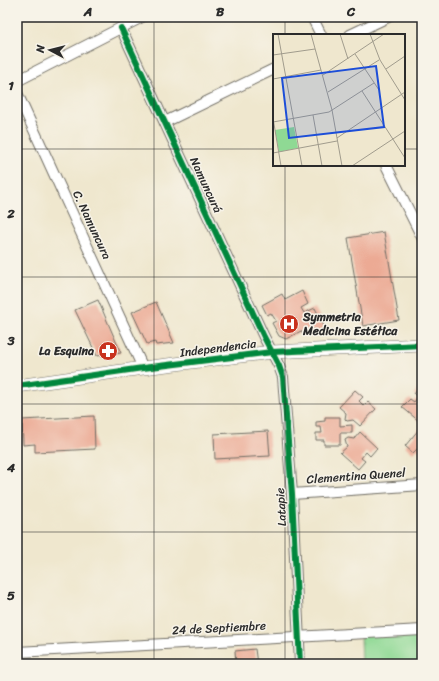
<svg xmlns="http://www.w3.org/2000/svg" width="439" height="681" viewBox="0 0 439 681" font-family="Sriracha,sans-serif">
<rect width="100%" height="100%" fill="#f7f3e8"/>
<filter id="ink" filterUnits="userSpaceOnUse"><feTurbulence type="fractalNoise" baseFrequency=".025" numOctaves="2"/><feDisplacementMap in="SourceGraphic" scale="8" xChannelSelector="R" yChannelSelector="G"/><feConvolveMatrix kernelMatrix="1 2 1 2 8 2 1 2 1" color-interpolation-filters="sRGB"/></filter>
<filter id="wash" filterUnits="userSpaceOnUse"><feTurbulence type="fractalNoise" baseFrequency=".012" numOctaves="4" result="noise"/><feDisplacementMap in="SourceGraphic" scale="16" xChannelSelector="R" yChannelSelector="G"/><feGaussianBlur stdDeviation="0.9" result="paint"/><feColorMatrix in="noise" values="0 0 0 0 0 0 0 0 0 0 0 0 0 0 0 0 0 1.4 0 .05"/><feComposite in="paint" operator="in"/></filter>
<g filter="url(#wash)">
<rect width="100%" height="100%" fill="#efe7ce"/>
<polygon fill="#8fd994" stroke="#5d8260" points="422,630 422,664 362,664 361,634"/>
<g id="blocks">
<g fill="#ecaa94">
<polygon points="384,232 399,320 363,326 348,238"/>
<polygon points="302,291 308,304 301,308 304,313 315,308 325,328 316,333 314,329 303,335 301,331 286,339 279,336 272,323 276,321 271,313 267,315 262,305 282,294 285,300"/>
<polygon points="98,300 121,353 97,356 75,310"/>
<polygon points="156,302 174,343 156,345 155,342 147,344 132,312"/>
<polygon points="421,385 422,420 420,422 402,407 410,399 414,402 418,397 414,394"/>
<polygon points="355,390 363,397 359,401 364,406 368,402 376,409 360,426 353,420 347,421 345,419 346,413 339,407"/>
<polygon points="94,416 95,449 35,452 35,444 23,445 22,420"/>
<polygon points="325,417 340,417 340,426 352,425 352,433 340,433 340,445 324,445 324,440 316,440 316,433 322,433 321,427 316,427 316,422 325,421"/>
<polygon points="420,428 422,429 422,453 417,449 413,453 405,446"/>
<polygon points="268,431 270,456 215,459 214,434"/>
<polygon points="360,432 377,448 370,456 366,452 361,458 365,461 358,469 340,453 347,447 345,440 348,438 354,439"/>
<polygon points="255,649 257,664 236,664 235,651"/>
</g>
</g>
</g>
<g filter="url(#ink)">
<use href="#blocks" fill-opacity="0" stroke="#706d64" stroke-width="1"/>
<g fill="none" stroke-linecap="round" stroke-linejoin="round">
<defs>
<g id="minor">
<polyline points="312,17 321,35"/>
<polyline points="121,28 264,337 279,366 283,377 292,494 300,664"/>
<polyline points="350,35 388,17"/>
<polyline points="17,81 142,17"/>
<polyline points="17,93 143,368"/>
<polyline points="165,122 274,69"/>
<polyline points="386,165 422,237"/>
<polyline points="292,494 422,485"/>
<polyline points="17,652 422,630"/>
</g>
<polyline id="tertiary" points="17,386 143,368 272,352 422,345"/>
</defs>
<use href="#minor" stroke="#706d64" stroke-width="12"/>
<use href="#tertiary" stroke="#706d64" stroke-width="14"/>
<use href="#minor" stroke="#fff" stroke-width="10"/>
<use href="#tertiary" stroke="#fff" stroke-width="13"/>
<defs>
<g id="cycleway">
<polyline points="121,28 264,337 279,366 283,377 292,494 300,664"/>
<polyline points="17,386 143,368 272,352 422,345"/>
</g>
</defs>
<use href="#cycleway" stroke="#f7f3e8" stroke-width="8"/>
<use href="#cycleway" stroke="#00873e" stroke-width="6"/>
</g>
</g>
<path fill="none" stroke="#2b2b2b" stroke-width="1" stroke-opacity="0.55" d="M154,17V664M285,17V35M17,149H274M404,149H422M285,165V664M17,277H422M17,404H422M17,532H422"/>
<defs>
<symbol id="hospital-disc" viewBox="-11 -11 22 22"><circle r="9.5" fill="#c8321e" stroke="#f7f3e8"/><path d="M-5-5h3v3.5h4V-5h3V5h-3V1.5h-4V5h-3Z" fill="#fff"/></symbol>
<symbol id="pharmacy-disc" viewBox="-11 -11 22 22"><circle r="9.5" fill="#c8321e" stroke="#f7f3e8"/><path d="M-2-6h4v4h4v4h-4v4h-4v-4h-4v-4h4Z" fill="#fff"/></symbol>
</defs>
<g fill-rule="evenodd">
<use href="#hospital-disc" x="278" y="313" width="22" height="22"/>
<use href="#pharmacy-disc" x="97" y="340" width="22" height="22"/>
</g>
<g text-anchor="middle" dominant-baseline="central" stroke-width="3" stroke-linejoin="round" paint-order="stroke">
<g font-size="12" fill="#2b2b2b" stroke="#f7f3e8">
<text transform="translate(206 185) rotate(65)">Namuncurá</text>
<text transform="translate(92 225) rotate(65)">C. Namuncura</text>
<text transform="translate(218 348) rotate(-7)">Independencia</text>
<text transform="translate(356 476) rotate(-4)">Clementina Quenel</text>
<text transform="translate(281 507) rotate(-93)">Latapie</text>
<text transform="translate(219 628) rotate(-3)">24 de Septiembre</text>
</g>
<g font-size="12" font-weight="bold" fill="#2b2b2b" stroke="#f7f3e8" text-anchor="start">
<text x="303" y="317">Symmetria<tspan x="303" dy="14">Medicina Estética</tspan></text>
<text x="94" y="351" text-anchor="end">La Esquina</text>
</g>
</g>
<g transform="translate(273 34)">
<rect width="132" height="132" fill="#efe7ce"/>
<path d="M21,93L25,114L6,118L2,96Z" fill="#8fd994"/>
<path fill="none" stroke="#a19c8d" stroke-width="1" d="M5,0L29,132M38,0L59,76L69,132M67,0L75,25M97,0L107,26L132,66M82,20L106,56M0,21L42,15M113,35L132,22M50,41L111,0M0,45L48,36M89,57L132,124M55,58L106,26M40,81L49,132M0,84L8,132M0,88L56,78L101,49M64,104L132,58M0,119L64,107M79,132L132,97"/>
<path fill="#1d4ed8" fill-opacity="0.15" stroke="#1d4ed8" stroke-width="2" d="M103,32L111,93L16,104L9,44Z"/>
<rect width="132" height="132" fill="none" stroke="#2b2b2b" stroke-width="2"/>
</g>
<rect width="439" height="681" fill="none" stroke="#f7f3e8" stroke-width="44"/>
<g transform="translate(50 50) rotate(277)" stroke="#f7f3e8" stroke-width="3" paint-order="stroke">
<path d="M0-3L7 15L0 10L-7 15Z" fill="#2b2b2b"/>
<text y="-6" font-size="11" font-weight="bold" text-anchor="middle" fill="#2b2b2b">N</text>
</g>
<rect x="22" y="22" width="395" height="637" fill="none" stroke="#2b2b2b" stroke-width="1.5"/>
<g font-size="13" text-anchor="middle" font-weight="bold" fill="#2b2b2b">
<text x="88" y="16">A</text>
<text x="220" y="16">B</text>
<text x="351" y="16">C</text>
<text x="11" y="90">1</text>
<text x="11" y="218">2</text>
<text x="11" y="345">3</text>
<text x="11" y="472">4</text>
<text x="11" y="600">5</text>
</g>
</svg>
